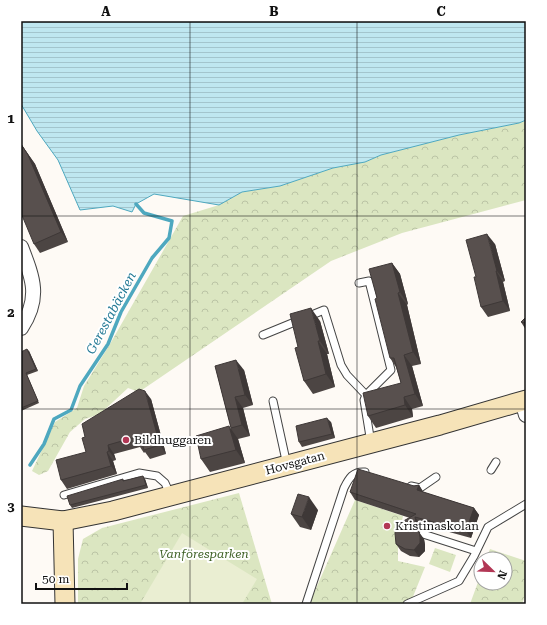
<svg xmlns="http://www.w3.org/2000/svg" width="547" height="625" viewBox="0 0 547 625" font-family="'Roboto Serif',serif">
<defs>
<pattern id="park-crowns" width="20" height="18" patternUnits="userSpaceOnUse"><rect width="20" height="18" fill="#dbe6c1"/><path d="M2 6a3 3 0 1 1 6 0M12 15a3 3 0 1 1 6 0" fill="none" stroke="#bbc4a5"/></pattern>
<pattern id="water-rules" width="6" height="5" patternUnits="userSpaceOnUse"><rect width="6" height="5" fill="#bfe7f0"/><path d="M0 2.5h6" fill="none" stroke="#a3c5cd"/></pattern>
</defs>
<rect width="100%" height="100%" fill="#fefaf5"/>
<g fill="url(#park-crowns)">
<polygon points="526,120 526,200 402,233 331,261 139,392 128,388 100,414 85,419 70,432 48,471 39,475 32,471 55,422 77,408 84,386 110,344 183,216 219,205 242,192 280,186 333,168 365,162 381,155 459,135 519,123"/>
<polygon points="239,493 272,604 78,604 78,559 83,539 102,528"/>
<polygon points="355,500 403,516 398,539 398,561 425,567 410,604 317,604 310,602"/>
<polygon points="435,548 456,555 450,572 429,564"/>
<polygon points="490,549 526,561 526,593 522,604 470,604 481,574 481,583 505,583 505,559 486,559"/>
</g>
<polygon fill="#eaeed2" points="182,533 257,579 242,604 140,604"/>
<polygon fill="url(#water-rules)" stroke="#4ea8bf" points="21,21 526,21 526,120 519,123 459,135 381,155 365,162 333,168 280,186 242,192 219,205 154,194 136,204 132,212 113,206 80,210 58,160 37,131 21,104"/>
<g fill="none" stroke-linecap="round" stroke-linejoin="round">
<polyline stroke="#4ea8bf" stroke-width="3.5" points="30,465 44,444 54,419 71,410 80,386 108,344 121,312 152,258 169,238 172,221 144,213 136,204"/>
<defs>
<g id="lane">
<polyline points="359,283 369,281 391,370 366,395 364,400 371,443"/>
<polyline points="263,335 324,310 341,365 347,375 366,395"/>
<polyline points="273,401 287,465"/>
<polyline points="491,470 496,462"/>
<polyline points="411,486 420,488 436,477"/>
<polyline points="64,495 139,473 157,476 165,483 170,494"/>
<polyline points="423,534 476,551"/>
<path d="M306,604L344,488C349,478 353,471 365,472"/>
<polyline points="407,604 459,581 474,556 488,527 526,504"/>
</g>
<g id="street">
<path d="M21,247C33,278 41,298 21,328"/>
<polyline points="522,401 526,415"/>
</g>
<g id="secondary">
<polyline points="21,516 63,521 113,511 440,425 526,400"/>
<polyline points="63,521 65,604"/>
</g>
</defs>
<use href="#lane" stroke="#444" stroke-width="9"/>
<use href="#street" stroke="#444" stroke-width="16"/>
<use href="#secondary" stroke="#333" stroke-width="21"/>
<use href="#lane" stroke="#fff" stroke-width="7"/>
<use href="#street" stroke="#fff" stroke-width="14"/>
<use href="#secondary" stroke="#f6e3b8" stroke-width="19"/>
</g>
<g fill="#4c4543">
<polygon points="21,144 35,164 68,242 40,253 34,244"/>
<polygon points="495,244 505,281 503,282 510,311 488,317 481,307"/>
<polygon points="392,263 400,274 408,304 407,305 421,364 412,366 423,406 412,409 413,417 376,428 368,416 401,383 396,367 390,358"/>
<polygon points="526,317 526,330 521,322"/>
<polygon points="320,321 329,354 327,354 335,387 313,394 304,381 298,347"/>
<polygon points="29,351 38,371 27,375 39,403 21,411 21,352"/>
<polygon points="215,366 244,370 253,405 243,408 250,436 238,439 245,463 210,472 201,459 231,428"/>
<polygon points="151,399 166,454 150,459 145,452 144,453 140,447 114,454 116,460 113,461 117,474 67,489 61,480 86,452 85,437"/>
<polygon points="331,422 335,438 302,447 299,442"/>
<polygon points="145,479 148,488 72,508 70,505 123,480"/>
<polygon points="419,485 423,492 474,508 479,515 471,538 420,524 421,529 418,532 424,539 425,545 425,551 419,557 410,556 401,551 396,544 410,518 355,500 350,492"/>
<polygon points="318,510 311,530 300,527 291,514"/>
</g>
<g fill="#3e3837">
<polygon points="21,144 35,164 68,242 61,232"/>
<polygon points="487,234 495,244 505,281 497,271"/>
<polygon points="392,263 400,274 408,304 400,292"/>
<polygon points="496,271 503,282 510,311 503,301"/>
<polygon points="398,293 407,305 421,364 413,352"/>
<polygon points="311,308 320,321 329,354 320,341"/>
<polygon points="318,341 327,354 335,387 326,374"/>
<polygon points="27,349 29,351 38,371 36,369"/>
<polygon points="404,355 412,366 423,406 415,394"/>
<polygon points="236,360 244,370 253,405 245,395"/>
<polygon points="145,391 151,399 166,454 160,445"/>
<polygon points="235,397 243,408 250,436 242,425"/>
<polygon points="404,397 412,409 413,417 405,405"/>
<polygon points="327,418 331,422 335,438 332,434"/>
<polygon points="229,426 238,439 245,463 236,450"/>
<polygon points="108,445 114,454 116,460 109,451"/>
<polygon points="107,452 113,461 117,474 111,466"/>
<polygon points="143,476 145,479 148,488 146,485"/>
<polygon points="419,485 424,493 417,490"/>
<polygon points="309,497 318,510 311,530 302,517"/>
<polygon points="474,508 479,515 471,538 466,531"/>
<polygon points="415,517 420,524 421,529 416,522"/>
<polygon points="413,525 418,532 413,528"/>
<polygon points="419,532 424,539 425,545 425,551 419,557 414,550"/>
</g>
<g fill="#58504e" stroke="#3e3837">
<polygon points="21,144 28,155 61,232 34,244 21,213"/>
<polygon points="487,234 497,271 496,271 503,301 481,307 474,277 476,277 466,240"/>
<polygon points="392,263 400,292 398,293 413,352 404,355 415,394 404,397 405,405 368,416 363,393 401,383 394,358 390,358 375,299 377,298 369,269"/>
<polygon points="311,308 320,341 318,341 326,374 304,381 295,348 298,347 290,314"/>
<polygon points="526,317 526,323 521,322"/>
<polygon points="27,349 36,369 26,373 38,401 21,408 21,352"/>
<polygon points="236,360 245,395 235,397 242,425 231,428 215,366"/>
<polygon points="139,389 145,391 160,445 144,450 142,443 138,444 136,437 108,445 109,451 107,452 111,466 61,480 56,460 86,452 82,438 85,437 82,424"/>
<polygon points="327,418 332,434 299,442 296,426"/>
<polygon points="229,426 236,450 201,459 196,436"/>
<polygon points="358,469 414,486 419,485 417,490 474,508 466,531 415,517 416,522 413,525 413,528 419,532 420,537 420,543 414,550 405,549 396,544 395,533 396,528 398,524 416,514 350,492"/>
<polygon points="143,476 146,485 70,505 67,496 123,479 123,481"/>
<polygon points="298,494 309,497 302,517 291,514"/>
</g>
<path fill="none" stroke="#111" stroke-width="1" stroke-opacity="0.55" d="M190,21V604M357,21V604M21,216H526M21,409H526"/>
<g fill="#b23755" stroke="#fff" stroke-width="1.5">
<circle cx="126" cy="440" r="4"/>
<circle cx="387" cy="526" r="4"/>
</g>
<g text-anchor="middle" dominant-baseline="central" stroke-width="4" stroke-linejoin="round" paint-order="stroke">
<g font-size="12" fill="#111" stroke="#fff" text-anchor="start">
<text x="134" y="440">Bildhuggaren</text>
<text x="395" y="526">Kristinaskolan</text>
</g>
<g font-size="12" fill="#111" stroke="#fff">
<text transform="translate(295 463) rotate(-15)">Hovsgatan</text>
</g>
<g font-size="12" font-style="italic" fill="#3f6227" stroke="#fff">
<text x="204" y="554">Vanföresparken</text>
</g>
<g font-size="13" font-style="italic" fill="#267b96" stroke="#fff">
<text transform="translate(111 313) rotate(-62)">Gerestabäcken</text>
</g>
</g>
<rect width="547" height="625" fill="none" stroke="#ffffff" stroke-width="44"/>
<g transform="translate(493 571) rotate(113)"><circle r="19" fill="#ffffff" stroke="#a0a0a0"/>
<path d="M0-3L7 15L0 10L-7 15Z" fill="#b23755"/>
<text y="-6" font-size="11" font-weight="bold" text-anchor="middle" fill="#111111">N</text>
</g>
<path d="M36 583v6h91v-6" fill="none" stroke="#111111" stroke-width="2"/>
<text x="42" y="583" font-size="12" fill="#111111" stroke="#ffffff" stroke-width="3" paint-order="stroke">50 m</text>
<rect x="22" y="22" width="503" height="581" fill="none" stroke="#111" stroke-width="1.5"/>
<g font-size="13" text-anchor="middle" font-weight="bold" fill="#111">
<text x="106" y="16">A</text>
<text x="274" y="16">B</text>
<text x="441" y="16">C</text>
<text x="11" y="123">1</text>
<text x="11" y="317">2</text>
<text x="11" y="511">3</text>
</g>
</svg>
